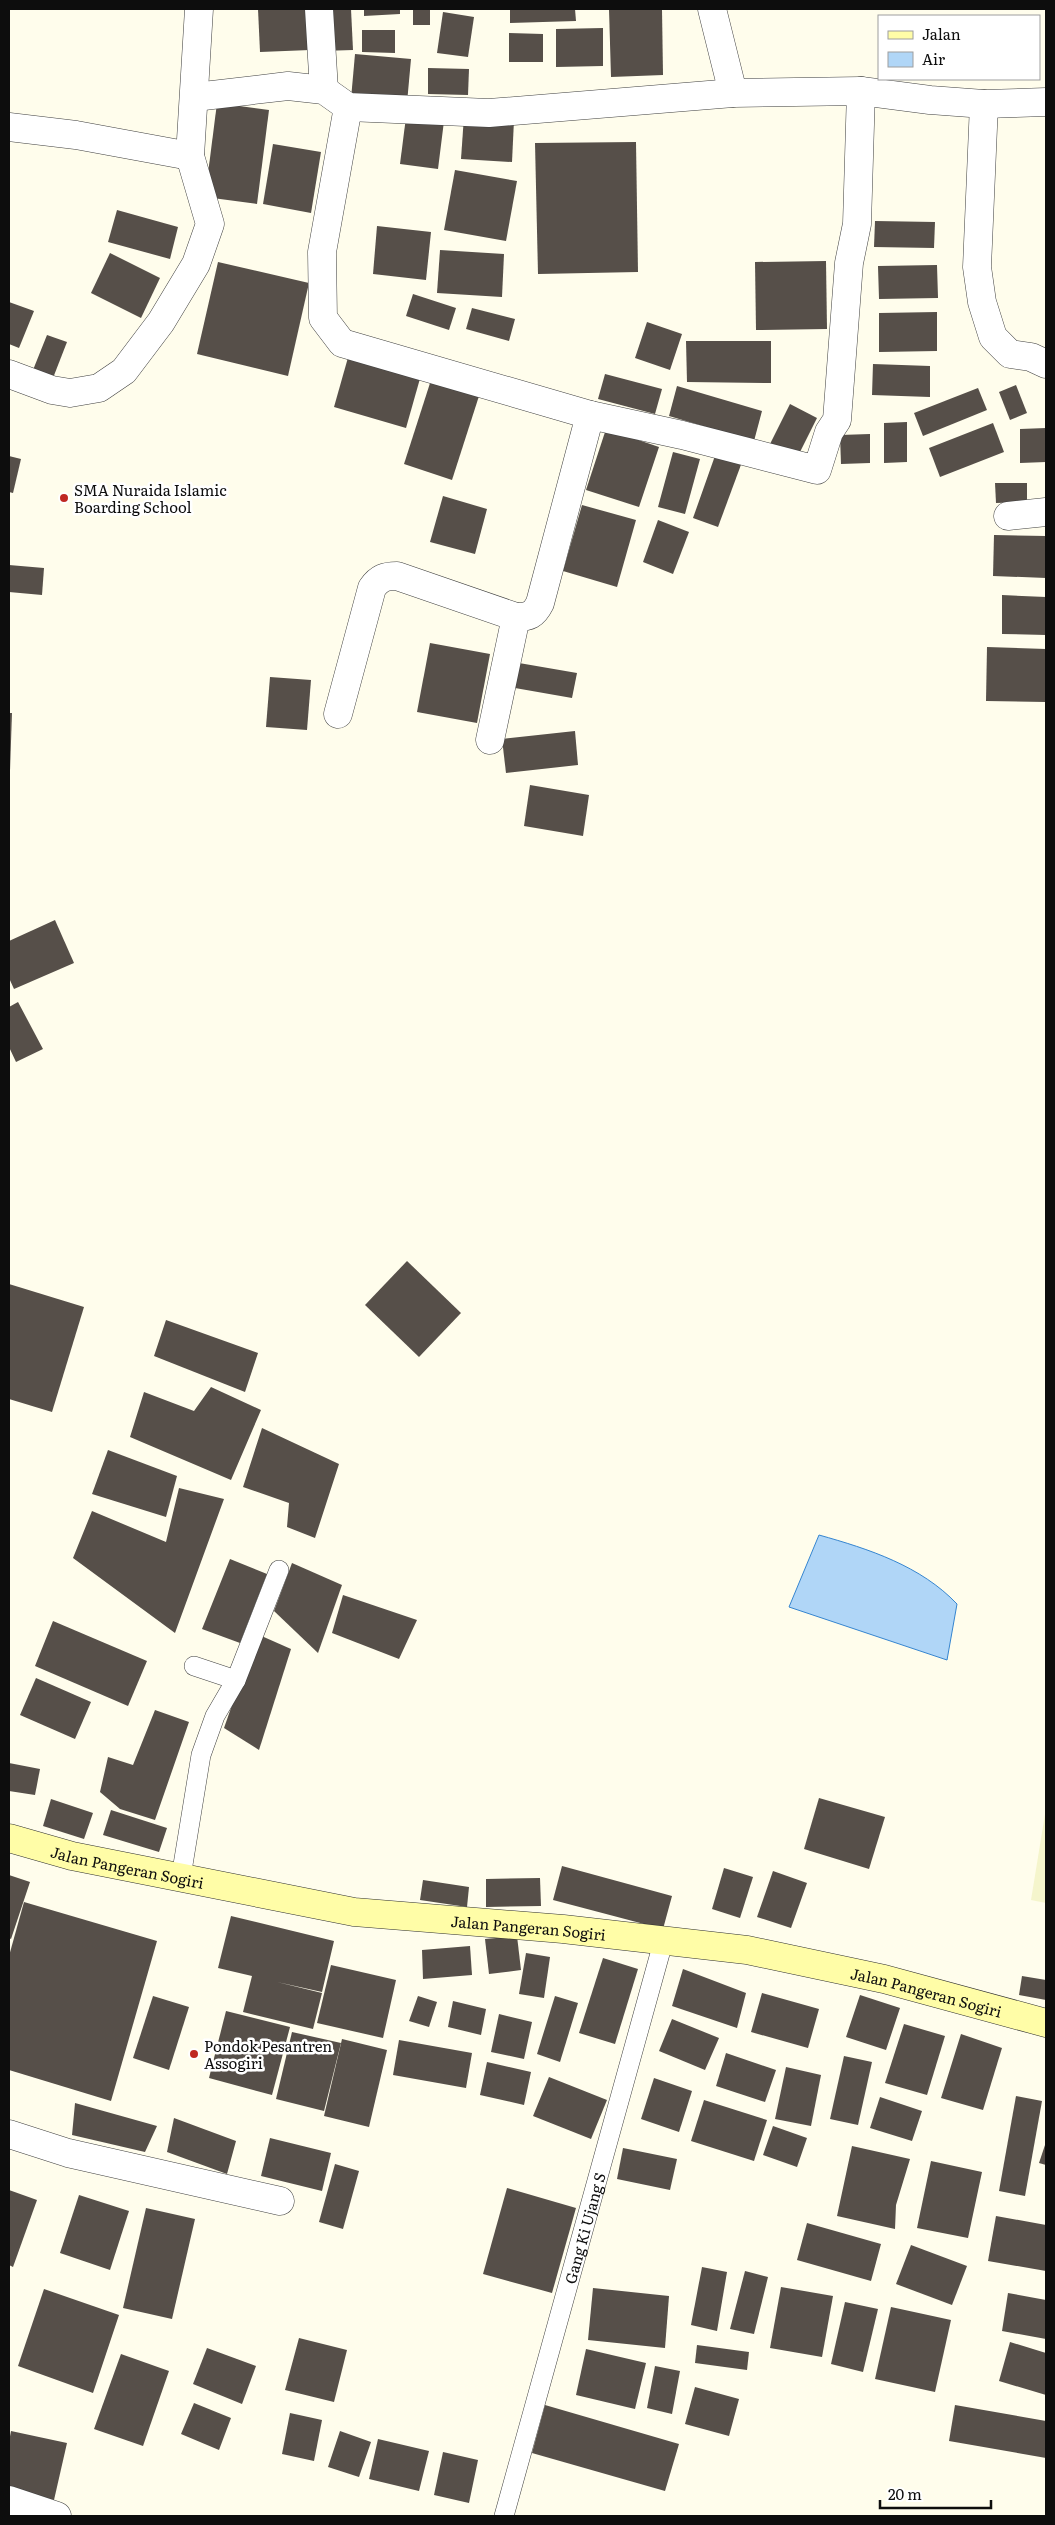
<svg xmlns="http://www.w3.org/2000/svg" width="1055" height="2525" viewBox="0 0 1055 2525" font-family="Literata,serif">
<rect width="100%" height="100%" fill="#fffdec"/>
<polygon fill="#f5f5cc" points="1046,1808 1046,1903 1031,1900"/>
<path fill="#b0d6f7" stroke="#3585d0" d="M819,1535C869,1549 921,1566 957,1604L947,1660L789,1607Z"/>
<g fill="#564f49">
<polygon points="258,9 308,9 310,50 260,52"/>
<polygon points="321,9 351,9 353,50 322,51"/>
<polygon points="364,9 400,9 400,14 364,16"/>
<rect x="413" y="9" width="17" height="16"/>
<polygon points="510,9 575,9 576,21 510,23"/>
<polygon points="609,9 662,9 663,75 611,77"/>
<polygon points="443,12 474,17 468,57 437,53"/>
<polygon points="603,28 603,66 556,67 556,29"/>
<polygon points="362,30 395,30 395,53 362,52"/>
<polygon points="509,33 543,34 543,62 509,62"/>
<polygon points="355,54 411,59 407,103 351,99"/>
<polygon points="428,68 469,69 468,95 428,94"/>
<polygon points="217,103 269,110 257,204 205,197"/>
<polygon points="464,116 514,120 512,162 461,159"/>
<polygon points="406,117 444,121 438,169 400,164"/>
<polygon points="636,142 638,272 538,274 535,143"/>
<polygon points="273,144 321,152 311,213 263,204"/>
<polygon points="455,170 517,181 506,241 444,230"/>
<polygon points="117,210 178,227 170,259 108,242"/>
<polygon points="875,221 935,222 934,248 874,247"/>
<polygon points="377,226 431,232 426,280 373,274"/>
<polygon points="440,250 504,254 502,297 437,293"/>
<polygon points="110,253 160,278 141,318 91,293"/>
<polygon points="826,261 827,329 756,330 755,262"/>
<polygon points="218,262 309,283 288,376 197,354"/>
<polygon points="937,265 938,298 879,299 878,266"/>
<polygon points="413,294 456,308 449,330 406,316"/>
<polygon points="9,302 34,311 19,348 9,344"/>
<polygon points="472,308 515,319 509,341 466,329"/>
<polygon points="937,312 937,351 879,352 879,313"/>
<polygon points="647,322 682,334 670,370 635,358"/>
<polygon points="47,335 67,342 53,378 33,370"/>
<polygon points="686,341 771,341 771,383 687,382"/>
<polygon points="349,354 421,375 406,428 334,407"/>
<polygon points="873,364 930,366 930,397 872,395"/>
<polygon points="605,374 662,389 655,414 598,399"/>
<polygon points="431,380 479,396 452,480 404,464"/>
<polygon points="1016,385 1027,413 1010,420 999,392"/>
<polygon points="677,386 762,411 754,441 669,416"/>
<polygon points="978,388 987,410 923,436 914,413"/>
<polygon points="790,404 817,418 797,458 770,444"/>
<polygon points="907,422 907,462 884,463 884,423"/>
<polygon points="993,423 1004,452 940,477 929,448"/>
<polygon points="1046,428 1046,462 1020,463 1020,429"/>
<polygon points="606,429 659,447 639,507 586,490"/>
<polygon points="870,434 870,463 841,464 840,435"/>
<polygon points="673,452 700,459 685,514 658,507"/>
<polygon points="716,453 742,462 718,527 693,518"/>
<polygon points="9,456 21,459 13,493 9,492"/>
<polygon points="995,483 1027,483 1027,502 996,503"/>
<polygon points="443,496 487,509 475,554 430,542"/>
<polygon points="582,505 636,520 617,587 563,571"/>
<polygon points="658,520 689,532 673,574 643,562"/>
<polygon points="994,535 1046,536 1046,578 993,576"/>
<polygon points="9,565 44,568 42,595 9,592"/>
<polygon points="1002,595 1046,597 1046,635 1002,634"/>
<polygon points="430,643 490,654 477,723 417,712"/>
<polygon points="987,647 1046,649 1046,702 986,701"/>
<polygon points="519,663 577,673 572,698 515,688"/>
<polygon points="270,677 311,680 307,730 266,727"/>
<polygon points="9,713 12,713 10,771 9,771"/>
<polygon points="575,731 578,765 506,773 502,739"/>
<polygon points="530,785 589,795 583,836 524,826"/>
<polygon points="55,920 74,963 14,989 9,978 9,941"/>
<polygon points="18,1002 43,1049 16,1062 9,1047 9,1007"/>
<polygon points="407,1261 461,1313 419,1357 365,1305"/>
<polygon points="9,1284 84,1307 52,1412 9,1399"/>
<polygon points="166,1320 258,1353 245,1392 154,1356"/>
<polygon points="211,1387 261,1410 231,1480 130,1437 144,1392 194,1411"/>
<polygon points="262,1428 339,1464 315,1538 287,1527 289,1503 243,1487"/>
<polygon points="108,1450 177,1476 166,1517 92,1494"/>
<polygon points="179,1488 224,1499 175,1633 73,1558 92,1511 166,1542"/>
<polygon points="230,1559 267,1574 240,1643 202,1629"/>
<polygon points="292,1563 342,1585 318,1653 274,1611"/>
<polygon points="343,1595 417,1620 399,1659 332,1633"/>
<polygon points="53,1621 147,1661 128,1706 35,1666"/>
<polygon points="257,1634 291,1649 259,1750 224,1728"/>
<polygon points="36,1678 91,1702 75,1739 20,1715"/>
<polygon points="155,1710 189,1722 155,1820 120,1809 100,1792 108,1757 133,1765"/>
<polygon points="9,1763 40,1769 35,1795 9,1791"/>
<polygon points="819,1798 885,1817 869,1869 804,1849"/>
<polygon points="51,1799 93,1813 84,1839 43,1826"/>
<polygon points="111,1810 167,1828 159,1852 103,1835"/>
<polygon points="562,1866 672,1896 663,1929 553,1900"/>
<polygon points="724,1868 753,1877 740,1918 712,1909"/>
<polygon points="773,1871 807,1883 791,1928 757,1917"/>
<polygon points="9,1875 30,1882 11,1939 9,1938"/>
<polygon points="540,1878 541,1906 486,1907 486,1879"/>
<polygon points="423,1880 469,1887 467,1907 420,1900"/>
<polygon points="24,1902 157,1941 111,2101 9,2070 9,1956"/>
<polygon points="231,1916 334,1941 322,1992 277,1982 322,1993 313,2029 243,2012 252,1976 218,1968"/>
<polygon points="517,1936 521,1970 489,1974 485,1939"/>
<polygon points="470,1946 472,1975 423,1979 422,1950"/>
<polygon points="526,1953 550,1957 544,1998 519,1994"/>
<polygon points="603,1958 638,1969 615,2044 579,2033"/>
<polygon points="331,1965 396,1980 383,2038 317,2023"/>
<polygon points="683,1969 746,1993 737,2028 672,2006"/>
<polygon points="1022,1976 1046,1980 1046,2000 1019,1995"/>
<polygon points="762,1993 819,2009 808,2048 751,2032"/>
<polygon points="860,1995 900,2008 886,2050 846,2037"/>
<polygon points="153,1996 189,2007 169,2070 133,2058"/>
<polygon points="418,1996 437,2002 429,2027 409,2021"/>
<polygon points="555,1996 578,2003 560,2062 537,2054"/>
<polygon points="453,2001 486,2009 481,2035 448,2027"/>
<polygon points="226,2011 290,2027 272,2095 209,2078"/>
<polygon points="499,2014 532,2022 524,2059 491,2052"/>
<polygon points="672,2019 719,2038 705,2070 659,2051"/>
<polygon points="904,2024 945,2036 927,2095 885,2083"/>
<polygon points="292,2032 341,2043 324,2111 276,2099"/>
<polygon points="961,2034 1002,2048 983,2110 941,2098"/>
<polygon points="342,2039 387,2050 369,2127 324,2116"/>
<polygon points="399,2040 472,2053 466,2088 393,2075"/>
<polygon points="726,2053 776,2070 765,2102 716,2086"/>
<polygon points="844,2056 872,2062 858,2125 830,2119"/>
<polygon points="487,2062 531,2072 524,2105 480,2095"/>
<polygon points="786,2067 821,2075 811,2126 775,2119"/>
<polygon points="549,2077 607,2100 591,2139 533,2116"/>
<polygon points="654,2078 692,2091 679,2132 641,2119"/>
<polygon points="1016,2096 1042,2101 1025,2196 999,2191"/>
<polygon points="880,2097 922,2111 912,2141 870,2128"/>
<polygon points="704,2100 767,2120 754,2161 691,2141"/>
<polygon points="75,2103 157,2126 145,2152 72,2135"/>
<polygon points="174,2118 236,2141 227,2174 167,2152"/>
<polygon points="773,2126 807,2138 797,2167 763,2155"/>
<polygon points="270,2138 331,2153 322,2191 261,2176"/>
<polygon points="1046,2142 1046,2165 1039,2163"/>
<polygon points="852,2146 910,2159 896,2205 895,2229 837,2216"/>
<polygon points="623,2148 677,2159 670,2190 617,2179"/>
<polygon points="931,2161 982,2172 968,2238 917,2228"/>
<polygon points="335,2164 359,2171 343,2229 319,2222"/>
<polygon points="507,2188 576,2208 552,2293 483,2274"/>
<polygon points="9,2190 37,2200 13,2267 9,2265"/>
<polygon points="79,2195 129,2211 110,2270 60,2253"/>
<polygon points="146,2208 195,2219 172,2319 123,2308"/>
<polygon points="996,2216 1046,2225 1046,2271 988,2261"/>
<polygon points="807,2223 881,2244 871,2281 797,2260"/>
<polygon points="911,2245 967,2266 952,2305 896,2284"/>
<polygon points="702,2267 727,2272 717,2331 691,2325"/>
<polygon points="745,2271 768,2277 754,2334 730,2329"/>
<polygon points="781,2287 833,2296 822,2357 770,2348"/>
<polygon points="593,2288 669,2296 665,2348 588,2340"/>
<polygon points="44,2289 119,2315 93,2393 18,2366"/>
<polygon points="1008,2293 1046,2300 1046,2339 1002,2331"/>
<polygon points="845,2302 878,2309 863,2372 831,2364"/>
<polygon points="891,2307 951,2320 935,2392 875,2379"/>
<polygon points="299,2338 347,2350 334,2402 285,2390"/>
<polygon points="1010,2342 1046,2353 1046,2395 999,2381"/>
<polygon points="697,2345 749,2352 747,2370 695,2363"/>
<polygon points="207,2348 256,2366 242,2404 193,2384"/>
<polygon points="586,2349 646,2363 635,2409 576,2395"/>
<polygon points="121,2354 169,2371 143,2446 94,2429"/>
<polygon points="655,2366 680,2371 672,2414 647,2408"/>
<polygon points="695,2387 739,2399 729,2436 685,2424"/>
<polygon points="194,2403 231,2418 219,2450 181,2434"/>
<polygon points="545,2405 679,2444 665,2491 532,2453"/>
<polygon points="955,2405 1046,2421 1046,2458 949,2441"/>
<polygon points="290,2413 322,2420 314,2461 282,2454"/>
<polygon points="11,2431 67,2443 54,2500 9,2489 9,2442"/>
<polygon points="340,2431 371,2442 359,2477 328,2467"/>
<polygon points="378,2439 429,2451 419,2491 369,2479"/>
<polygon points="443,2452 478,2460 469,2503 434,2495"/>
</g>
<g fill="none" stroke-linecap="round" stroke-linejoin="round">
<defs>
<g id="lane">
<polyline points="194,1666 236,1680"/>
<polyline points="181,1877 201,1755 215,1716 236,1680 279,1570"/>
<path id="s1" d="M504,2516L664,1939"/>
</g>
<g id="street">
<polyline points="319,9 324,90"/>
<polyline points="712,9 733,93"/>
<polyline points="195,97 288,86 324,90 348,107 489,113 733,93 861,91 930,100 984,104 1046,102"/>
<polyline points="984,104 977,267 982,302 993,337 1010,354 1031,357 1046,364"/>
<polyline points="9,127 76,135 190,156"/>
<polyline points="9,374 52,390 70,393 99,388 124,371 161,322 196,264 210,224 190,156 199,9"/>
<polyline points="590,415 682,435 817,470 829,432 837,420 849,263 857,224 861,91"/>
<polyline points="1008,516 1046,512"/>
<path d="M338,714L372,588C379,578 385,576 397,576L516,617C529,617 534,615 540,603L590,415L342,343L323,318L322,252L348,107"/>
<polyline points="490,740 516,617"/>
<polyline points="9,2134 68,2153 280,2201"/>
<polyline points="9,2500 57,2516"/>
</g>
<g id="secondary">
<path id="s2" d="M9,1838L72,1856L354,1912L563,1929L747,1950L884,1979L1046,2023"/>
</g>
</defs>
<use href="#lane" stroke="#404040" stroke-width="20"/>
<use href="#street" stroke="#404040" stroke-width="29"/>
<use href="#secondary" stroke="#2f2f2f" stroke-width="29"/>
<use href="#lane" stroke="#fff" stroke-width="19"/>
<use href="#street" stroke="#fff" stroke-width="28"/>
<use href="#secondary" stroke="#fffda7" stroke-width="28"/>
</g>
<g fill="#bf2822" stroke="#fff" stroke-width="2">
<circle cx="64" cy="498" r="5"/>
<circle cx="194" cy="2054" r="5"/>
</g>
<g text-anchor="middle" dominant-baseline="central" stroke-width="5" stroke-linejoin="round" paint-order="stroke">
<g font-size="15" fill="#0d0d0d" stroke="#fff" text-anchor="start">
<text x="74" y="489">SMA Nuraida Islamic<tspan x="74" dy="17">Boarding School</tspan></text>
<text x="204" y="2045">Pondok Pesantren<tspan x="204" dy="17">Assogiri</tspan></text>
</g>
<g font-size="15" fill="#0d0d0d" stroke="#fff">
<text stroke="none"><textPath href="#s2" startOffset="122">Jalan Pangeran Sogiri</textPath></text>
<text stroke="none"><textPath href="#s2" startOffset="528">Jalan Pangeran Sogiri</textPath></text>
<text stroke="none"><textPath href="#s2" startOffset="932">Jalan Pangeran Sogiri</textPath></text>
<text stroke="none"><textPath href="#s1" startOffset="299">Gang Ki Ujang S</textPath></text>
</g>
</g>
<rect width="1055" height="2525" fill="none" stroke="#0d0d0d" stroke-width="20"/>
<rect x="878" y="15" width="162" height="65" fill="#ffffff" stroke="#9e9e9e"/>
<rect x="888" y="31" width="25" height="8" fill="#fffda7" stroke="#9e9e9e"/>
<text x="922" y="40" font-size="15" fill="#0d0d0d">Jalan</text>
<rect x="888" y="52" width="25" height="15" fill="#b0d6f7" stroke="#9e9e9e"/>
<text x="922" y="65" font-size="15" fill="#0d0d0d">Air</text>
<path d="M880 2500v8h111v-8" fill="none" stroke="#0d0d0d" stroke-width="2.5"/>
<text x="888" y="2500" font-size="15" fill="#0d0d0d" stroke="#ffffff" stroke-width="4" paint-order="stroke">20 m</text>
</svg>
